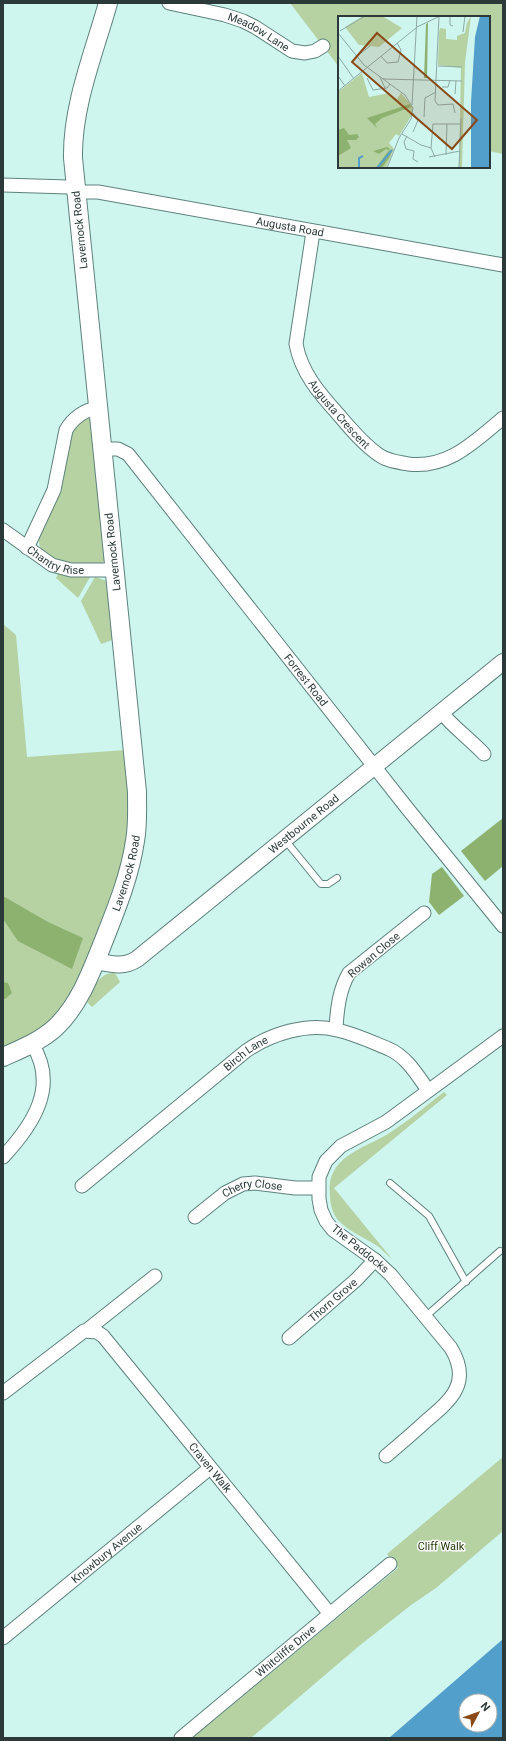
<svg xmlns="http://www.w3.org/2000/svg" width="506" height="1741" viewBox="0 0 506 1741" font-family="Roboto,sans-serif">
<rect width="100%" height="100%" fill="#cef5ee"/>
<g fill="#b6d1a2">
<polygon points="290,3 503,3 503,154 489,151 489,17 339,17 339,67"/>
<path d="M89,418L92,420L107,556L102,564C83,565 37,568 39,538C44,521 54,507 60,490C66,470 63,447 74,428C76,423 84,419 89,418Z"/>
<polygon points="59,572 90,577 78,598 56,578"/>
<polygon points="95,577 107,581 115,639 101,644 81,601"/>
<polygon points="3,624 16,635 27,757 126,750 130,803 129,831 125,855 111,901 82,973 65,1006 50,1022 39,1031 3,1049"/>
<path d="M115,973L120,982L92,1007L87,1002C94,989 98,972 115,973Z"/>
<path d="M444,1092L447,1095L334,1188L392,1259C387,1255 383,1251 379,1247C366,1238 349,1232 338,1220C332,1213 330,1203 330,1194C326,1157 363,1149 388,1134C407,1122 426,1106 444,1092Z"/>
<polygon points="503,1457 503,1531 436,1588 411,1605 359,1646 251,1738 192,1738 398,1568 387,1554"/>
</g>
<g fill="#8db270">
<polygon points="503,818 503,866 485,881 461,851"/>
<polygon points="442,867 464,896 439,915 429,902 432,874"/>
<polygon points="3,896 48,922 83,938 72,969 18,941 3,919"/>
<polygon points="3,982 8,983 12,993 5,999 3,999"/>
</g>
<path fill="#539fcb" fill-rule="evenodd" d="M503,1639V1738H389ZM466,1701H490V1725H466Z"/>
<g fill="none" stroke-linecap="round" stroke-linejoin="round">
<defs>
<g id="service">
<polyline points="285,840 321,884 328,884 337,878"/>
<polyline points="390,1183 429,1216 466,1282"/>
<polyline points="425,1317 500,1251"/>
</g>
<g id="minor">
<path id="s1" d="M169,3L225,15L243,21L255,27L292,51L305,53L315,51L323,46"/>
<path id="s2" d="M3,185L68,187L84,192H98L503,265"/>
<path id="s3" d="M313,232L296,344C301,372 319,393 338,414C350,428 363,444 379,455C387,461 398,462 408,464C448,469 474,442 503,418"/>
<path id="s4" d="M103,449H118L128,454L407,808L503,926"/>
<path id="s5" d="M3,530L52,565L71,570H115"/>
<path d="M27,548L54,490L66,430C73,418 85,409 99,408"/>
<path d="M441,712C454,728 470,739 484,754"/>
<path d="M336,1029C337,1010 339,990 349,973L424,913"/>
<path d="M3,1157C33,1125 59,1086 32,1044"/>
<path id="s6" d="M82,1186L246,1051C270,1034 308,1022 337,1030C355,1034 372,1042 389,1049C407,1057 417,1075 428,1090"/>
<path id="s7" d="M195,1217L225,1193L243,1184L255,1183L295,1188H318"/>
<polyline points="87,1330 155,1276"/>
<path id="s8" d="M289,1338L356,1280L375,1260"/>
<path id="s9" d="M3,1393L84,1331L97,1332L103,1336L330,1614"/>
<path d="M386,1456C399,1445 412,1434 425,1422C451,1400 472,1383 451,1348L391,1275L375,1260L333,1230L326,1221L321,1210L319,1199V1177L326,1161L341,1146L386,1122L503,1036"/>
<path id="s10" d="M3,1638L210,1468"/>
<path id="s11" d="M181,1738L390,1564"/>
</g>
<g id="tertiary">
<path id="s12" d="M96,961C111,964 123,968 137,959L503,662"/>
</g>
<g id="secondary">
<path id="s13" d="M3,1057C21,1049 41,1041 56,1027C80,1004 92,970 104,940C117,907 130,875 135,841C138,825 137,808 137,792L73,158C72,106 94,53 108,3"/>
</g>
</defs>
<use href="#service" stroke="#5e827d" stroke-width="8"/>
<use href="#minor" stroke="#5e827d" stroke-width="15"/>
<use href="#tertiary" stroke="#5e827d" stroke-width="18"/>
<use href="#secondary" stroke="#5e827d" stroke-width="20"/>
<use href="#service" stroke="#fff" stroke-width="6"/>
<use href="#minor" stroke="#fff" stroke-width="13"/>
<use href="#tertiary" stroke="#fff" stroke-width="16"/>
<use href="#secondary" stroke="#fff" stroke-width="18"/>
</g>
<g text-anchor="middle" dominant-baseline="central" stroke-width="3" stroke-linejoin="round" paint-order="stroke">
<g font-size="11" fill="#2b3a38" stroke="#fff">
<text stroke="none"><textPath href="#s1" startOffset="95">Meadow Lane</textPath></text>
<text stroke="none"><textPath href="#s2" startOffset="291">Augusta Road</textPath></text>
<text transform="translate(80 230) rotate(-96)">Lavernock Road</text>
<text stroke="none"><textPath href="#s3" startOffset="197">Augusta Crescent</textPath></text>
<text transform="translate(113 552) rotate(-96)">Lavernock Road</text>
<text stroke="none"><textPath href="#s5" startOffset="62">Chantry Rise</textPath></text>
<text stroke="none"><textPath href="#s4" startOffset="314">Forrest Road</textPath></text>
<text stroke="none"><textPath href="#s12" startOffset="257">Westbourne Road</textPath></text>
<text stroke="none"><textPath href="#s13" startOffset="232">Lavernock Road</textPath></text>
<text transform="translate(374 955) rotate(-40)">Rowan Close</text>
<text stroke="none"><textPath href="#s6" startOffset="211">Birch Lane</textPath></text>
<text stroke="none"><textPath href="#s7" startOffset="67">Cherry Close</textPath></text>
<text transform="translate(360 1249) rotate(39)">The Paddocks</text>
<text stroke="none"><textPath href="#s8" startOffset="58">Thorn Grove</textPath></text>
<text stroke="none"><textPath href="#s9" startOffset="292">Craven Walk</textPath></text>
<text stroke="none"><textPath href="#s10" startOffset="134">Knowbury Avenue</textPath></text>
<text stroke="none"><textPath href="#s11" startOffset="136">Whitcliffe Drive</textPath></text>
</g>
<g font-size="11" fill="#1c3302" stroke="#fff">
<text x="441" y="1546">Cliff Walk</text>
</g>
</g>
<g transform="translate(338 16)">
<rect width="152" height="152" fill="#cef5ee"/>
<path d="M25,0H44L64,12L41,31L21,29L7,11ZM133,0L127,46L124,152H121L123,52L100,49L101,17L102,12L108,13V23L119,24V20L127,17L129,7ZM24,57L31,81L51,77L59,83L63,77L74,90L75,97L61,120L58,118L51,127L56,133L48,152H0V76Z" fill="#b6d1a2"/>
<path d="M90,7L89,62H86L88,8ZM72,88L73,91L44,102L37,108L39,112L29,102ZM6,112L11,119L19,118L21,121L18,124H9L13,132L0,140V114ZM49,131L51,132L52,136L55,133L51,142L44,152H38L51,134L48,133L41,138L35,135Z" fill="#8db270"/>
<path d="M142,0H152V152H133V86L137,21Z" fill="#539fcb"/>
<path fill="none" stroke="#539fcb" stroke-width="2" d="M21,152V142L25,140M39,152L54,134"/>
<path fill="none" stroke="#8daaa5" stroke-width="1" d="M101,0L97,85L100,89L115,88L117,97M112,0V9L115,10M79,11L102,0M2,15L27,0M125,16L127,0M0,17L26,49L67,79L75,92L73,103L61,122L49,152M0,40L16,63M19,40L32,30M43,40L49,47L60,46L63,34L59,27M100,50L124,51M0,60L7,70M42,61L47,72M29,62L35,74L49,72L52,68M45,63L124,65M104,71H110L112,64M0,75L78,12M117,78L118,65M74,89L79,0M75,97L80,104L75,116M86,101L87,82L98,76M64,118L83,129L93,132M69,120L66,126L68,133L76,135L75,143L80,146M108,139L109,108M91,141L122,135M97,141L93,132L95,108H123M121,152L123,102"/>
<path fill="#8a4916" fill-opacity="0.15" stroke="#8a4916" stroke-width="2" d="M39,17L139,104L114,133L14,46Z"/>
<rect width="152" height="152" fill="none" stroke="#2b3a38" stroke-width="2"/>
</g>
<rect width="506" height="1741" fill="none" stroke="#2b3a38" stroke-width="8"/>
<g transform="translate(478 1713) rotate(49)"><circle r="19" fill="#ffffff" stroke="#aab0af"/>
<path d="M0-3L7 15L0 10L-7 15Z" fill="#8a4916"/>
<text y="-6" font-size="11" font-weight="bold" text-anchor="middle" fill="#2b3a38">N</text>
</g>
</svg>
